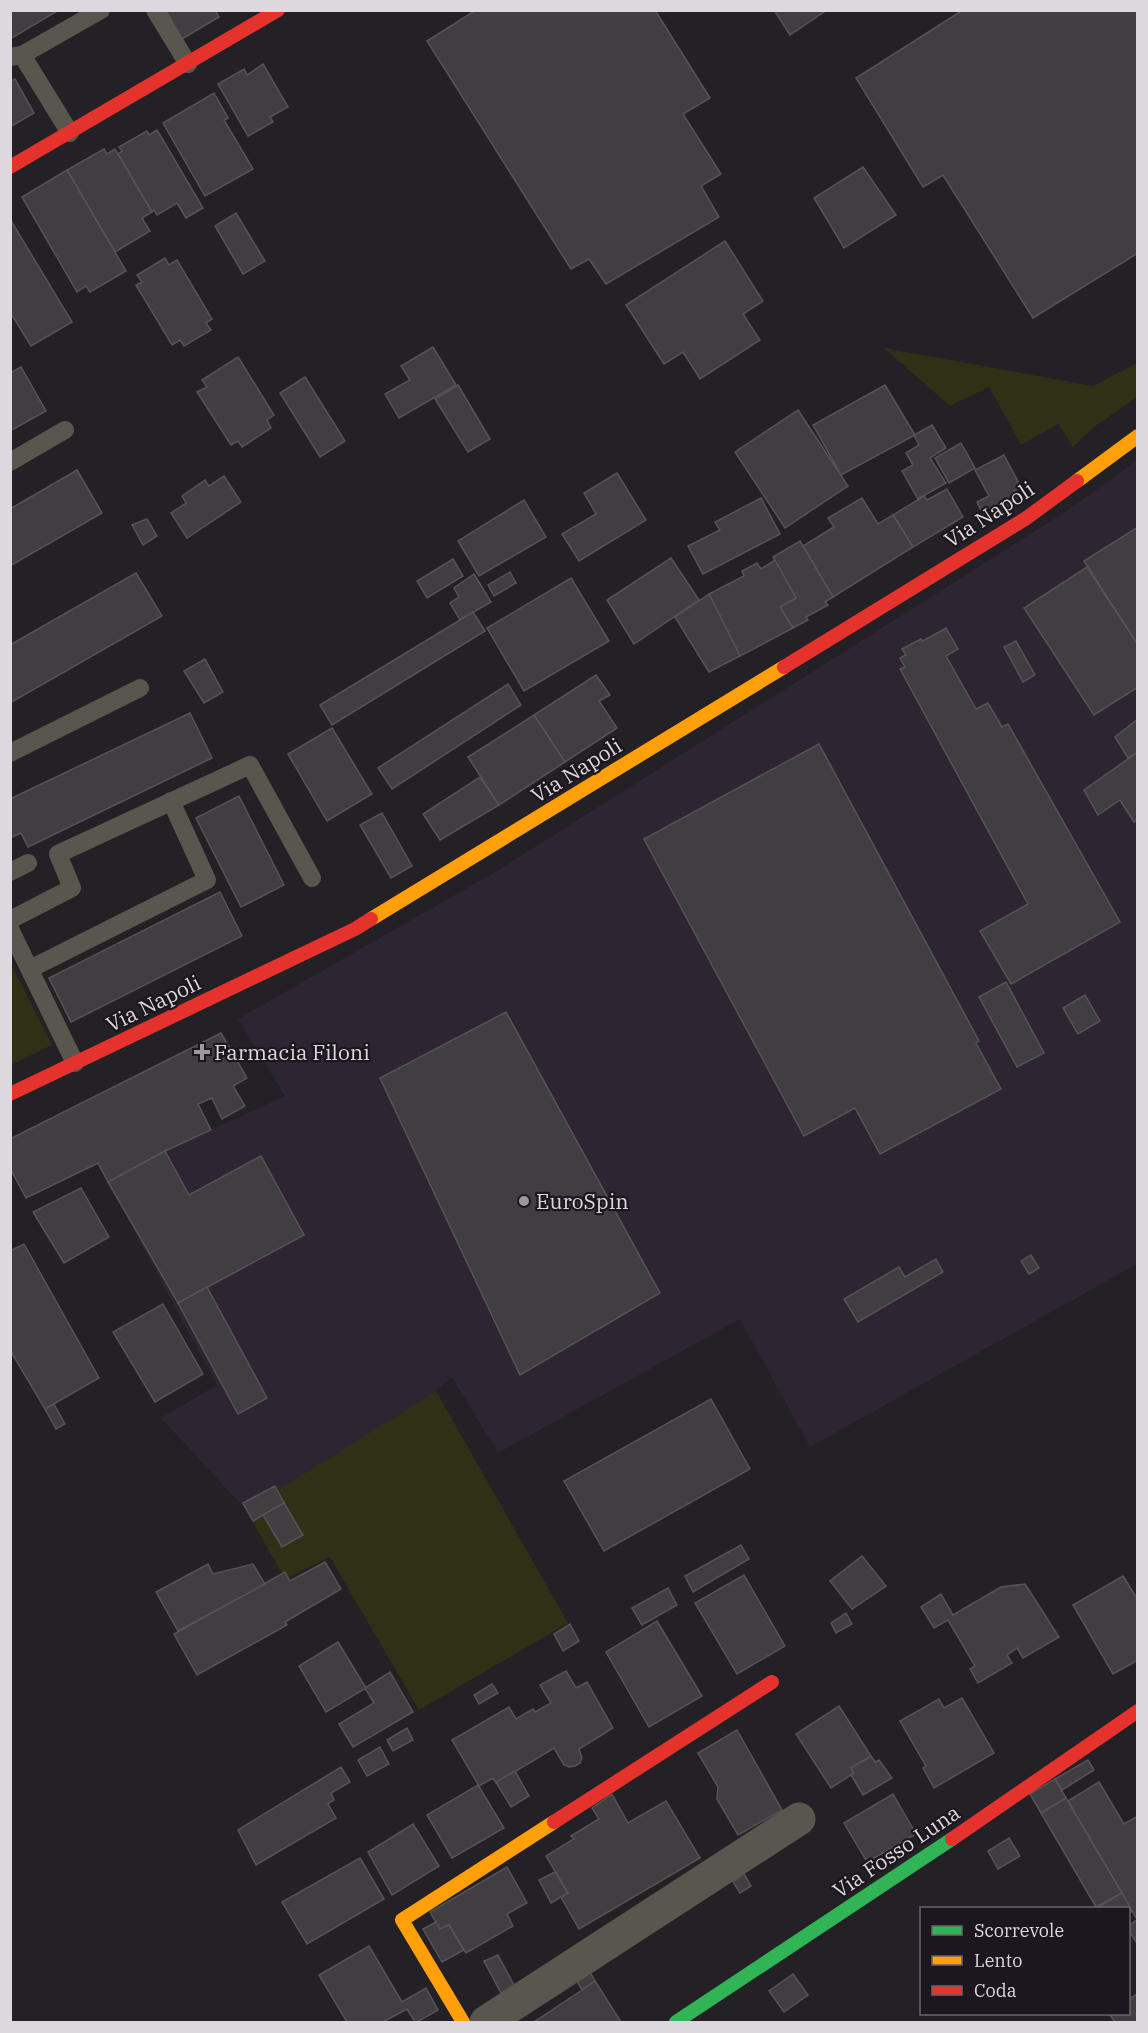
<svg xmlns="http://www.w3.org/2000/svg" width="1148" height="2033" viewBox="0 0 1148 2033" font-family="'IBM Plex Serif',serif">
<rect width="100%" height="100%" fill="#242126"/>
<polygon fill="#2e2532" points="1137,460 1137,1264 810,1447 740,1319 498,1453 452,1377 436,1391 246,1510 161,1418 217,1385 108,1182 165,1151 285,1096 238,1019 497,871 1067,511"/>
<g fill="#2f3016">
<polygon points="884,348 1093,386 1137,363 1137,397 1094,427 1073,447 1058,424 1021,445 989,387 950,406"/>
<polygon points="10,962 52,1045 11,1065 10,1065"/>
<polygon points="436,1391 568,1623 419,1710 330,1557 285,1579 246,1510"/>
</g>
<g fill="#413e42" stroke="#565357" stroke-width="1.5">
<polygon points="10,10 59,10 10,39"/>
<polygon points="166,10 215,10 219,17 182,39"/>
<polygon points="476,10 655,10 710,98 683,114 721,174 701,186 719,217 606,284 589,259 571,269 427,41"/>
<polygon points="774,10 827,10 790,35"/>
<polygon points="963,10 1138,10 1138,253 1033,318 943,175 923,187 856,78"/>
<polygon points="263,64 288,107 270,117 273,122 248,136 218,84 244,69 247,75"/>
<polygon points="15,79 34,113 10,127 10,82"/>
<polygon points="214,93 228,118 224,120 253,169 205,196 163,123"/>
<polygon points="157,130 203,208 186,218 177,203 157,215 154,210 152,212 118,154 122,151 119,147 147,131 149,135"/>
<polygon points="104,149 107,154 115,149 152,212 142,218 150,231 115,252 67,170"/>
<polygon points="863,167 896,215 844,248 814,198"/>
<polygon points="67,170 126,271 90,292 86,286 77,292 22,197"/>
<polygon points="236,213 265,261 243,274 215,226"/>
<polygon points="10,219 72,322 31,346 10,312"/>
<polygon points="725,241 763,301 743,314 760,340 700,379 683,352 664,364 626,305"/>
<polygon points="165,258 169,265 177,260 212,319 206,323 211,330 184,346 180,340 172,345 136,285 142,282 137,275"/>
<polygon points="433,347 456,385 399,418 385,394 410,380 401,366"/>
<polygon points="238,357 274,415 267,420 271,428 242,447 238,441 231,445 197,392 207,387 202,380"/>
<polygon points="21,367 46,411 10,431 10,373"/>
<polygon points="305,377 345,441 320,457 280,393"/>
<polygon points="458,385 490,439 468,452 435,399"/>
<polygon points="885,385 915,435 841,475 813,425"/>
<polygon points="798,410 848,486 785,528 735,452"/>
<polygon points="932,425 946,448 930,458 946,483 918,499 902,471 913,465 906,453 919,445 914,435"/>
<polygon points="961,443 975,468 949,483 935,458"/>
<polygon points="1004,455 1021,487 1013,492 1018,503 985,519 977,502 989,496 975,470"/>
<polygon points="77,470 102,513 10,566 10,509"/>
<polygon points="617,473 646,520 579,561 562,534 596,514 584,493"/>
<polygon points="224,476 241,502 187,538 171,513 186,503 182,496 205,480 209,486"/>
<polygon points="947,489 963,517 913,547 893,515 924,496 927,500"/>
<polygon points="761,498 780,534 703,574 688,546 720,530 715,522"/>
<polygon points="862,498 878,524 893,515 913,547 833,597 803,546 834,527 828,518"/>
<polygon points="524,500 546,537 479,576 458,541"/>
<polygon points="147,519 157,536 143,545 132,525"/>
<polygon points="1138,527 1138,645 1084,561"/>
<polygon points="800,541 833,597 825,602 828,605 806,617 808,620 793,628 780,607 796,598 773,557"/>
<polygon points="671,558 699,600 634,644 607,600"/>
<polygon points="453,559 463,576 427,598 417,581"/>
<polygon points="775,560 796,598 780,607 793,628 740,656 709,594 744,576 742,571 757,563 761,569"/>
<polygon points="1087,567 1138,645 1138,687 1094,715 1024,608"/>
<polygon points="510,572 516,583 494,596 488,585"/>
<polygon points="136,573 162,616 10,703 10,645"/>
<polygon points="474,574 491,602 460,620 450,603 459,597 454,588"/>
<polygon points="571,578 609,641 524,691 487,628"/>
<polygon points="709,594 740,656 709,672 675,617"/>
<polygon points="473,612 485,631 332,725 320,705"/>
<polygon points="946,628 958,649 946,656 976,709 988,703 1002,727 1008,724 1120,922 1011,984 980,931 1028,904 900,669 905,667 900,658 906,655 902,649 921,639 923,641"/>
<polygon points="1016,641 1035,675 1023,682 1004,647"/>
<polygon points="205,659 223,692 204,703 184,671"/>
<polygon points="596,675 610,695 599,701 617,728 565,762 534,715"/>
<polygon points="508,684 521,705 392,789 378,768"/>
<polygon points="190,713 212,758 28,847 21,833 10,838 10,799"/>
<polygon points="534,715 565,762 499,805 468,757"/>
<polygon points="1138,719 1138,752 1128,758 1115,737"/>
<polygon points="332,728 372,794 327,821 288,754"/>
<polygon points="819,744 979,1041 976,1043 1001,1089 880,1154 855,1108 804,1136 644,839"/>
<polygon points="1138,752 1138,820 1134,822 1120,800 1098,815 1084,790"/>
<polygon points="480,777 499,805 440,840 423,814"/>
<polygon points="239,796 284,885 241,907 196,818"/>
<polygon points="382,813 412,866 391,878 360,825"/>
<polygon points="220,892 242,936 71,1022 49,978"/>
<polygon points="1006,982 1044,1053 1017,1067 979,997"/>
<polygon points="1085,995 1100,1021 1078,1034 1063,1008"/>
<polygon points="506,1012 660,1293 520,1375 380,1078"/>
<polygon points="221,1033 247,1078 233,1086 245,1106 222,1119 212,1098 198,1104 211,1130 165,1151 108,1182 98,1163 26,1198 10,1168 10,1139"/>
<polygon points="165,1151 189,1195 261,1156 304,1235 178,1303 108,1182"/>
<polygon points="81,1188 109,1237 64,1263 33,1212"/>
<polygon points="24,1244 99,1378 45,1409 10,1350 10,1251"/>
<polygon points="1031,1255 1039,1268 1029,1274 1021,1261"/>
<polygon points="936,1259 943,1272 858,1322 844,1299 899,1267 905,1277"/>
<polygon points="207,1287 267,1398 238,1414 178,1303"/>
<polygon points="163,1304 203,1374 155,1402 113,1332"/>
<polygon points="711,1399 750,1469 604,1551 564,1481"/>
<polygon points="54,1404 65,1424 56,1429 45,1409"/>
<polygon points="275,1486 284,1503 253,1521 243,1503"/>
<polygon points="284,1503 303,1535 282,1547 263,1515"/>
<polygon points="741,1545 749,1559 693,1592 685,1576"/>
<polygon points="862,1556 886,1586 852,1609 830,1581"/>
<polygon points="325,1562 341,1589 285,1622 287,1625 197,1675 174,1634 285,1572 290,1581"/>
<polygon points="208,1564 213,1574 253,1564 265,1584 178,1631 156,1592"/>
<polygon points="744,1575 785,1646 737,1674 695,1603"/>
<polygon points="1123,1576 1138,1600 1138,1660 1113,1674 1073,1605"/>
<polygon points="1025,1584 1059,1637 1023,1658 1017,1648 1007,1655 1012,1663 978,1683 970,1669 975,1666 948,1620 934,1628 921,1607 941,1594 953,1615 1001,1587"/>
<polygon points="668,1588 677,1605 642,1625 632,1608"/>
<polygon points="846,1613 852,1624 836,1633 831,1623"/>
<polygon points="657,1621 702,1696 649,1727 606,1652"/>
<polygon points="570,1624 579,1641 563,1651 554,1634"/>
<polygon points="338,1642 366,1688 326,1712 299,1666"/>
<polygon points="566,1671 576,1688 587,1682 613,1728 579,1749 582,1758 580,1763 575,1766 569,1767 564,1765 554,1748 496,1783 493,1778 479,1786 452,1740 509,1707 516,1719 533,1709 535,1712 551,1703 540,1685"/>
<polygon points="390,1672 413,1712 353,1747 339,1724 374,1703 365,1688"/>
<polygon points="492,1684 498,1693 479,1704 474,1695"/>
<polygon points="962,1698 994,1753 934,1788 923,1768 926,1766 900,1721 939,1699 944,1708"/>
<polygon points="839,1706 871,1756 851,1768 854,1773 831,1788 796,1734"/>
<polygon points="407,1728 413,1740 393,1751 387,1740"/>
<polygon points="737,1730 782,1810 738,1835 717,1799 718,1787 698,1753"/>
<polygon points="380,1747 389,1764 367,1776 358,1760"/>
<polygon points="871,1756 875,1762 879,1760 892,1778 863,1795 851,1775 854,1773 851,1768"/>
<polygon points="1088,1760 1094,1770 1062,1790 1055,1779"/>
<polygon points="341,1767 350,1782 331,1793 334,1800 328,1804 336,1818 256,1865 238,1830"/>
<polygon points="515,1771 529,1796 511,1807 496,1782"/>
<polygon points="1055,1779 1066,1798 1041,1813 1030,1794"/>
<polygon points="1099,1782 1124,1824 1138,1816 1138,1921 1068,1801"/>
<polygon points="478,1785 504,1828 452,1858 427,1815"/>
<polygon points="612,1794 628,1823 666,1801 700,1858 579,1929 561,1897 568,1893 546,1856 574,1839 571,1836 599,1819 592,1808"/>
<polygon points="893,1794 916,1834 867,1862 844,1823"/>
<polygon points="1066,1798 1122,1893 1096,1907 1041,1813"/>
<polygon points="413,1824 439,1866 392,1895 368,1852"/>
<polygon points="1009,1838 1020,1856 998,1869 988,1851"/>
<polygon points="360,1858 384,1899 307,1944 282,1902"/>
<polygon points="507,1867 527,1903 507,1914 513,1926 466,1953 449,1925 440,1929 430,1912"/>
<polygon points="555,1872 568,1893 551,1903 539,1880"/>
<polygon points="744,1874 751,1886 740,1893 733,1882"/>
<polygon points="1122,1893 1132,1911 1128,1914 1128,1908 1096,1908"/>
<polygon points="1137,1920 1138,1921 1138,1945 1128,1929 1128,1926"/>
<polygon points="436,1922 440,1929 449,1925 464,1950 442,1962 423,1929"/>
<polygon points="369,1946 402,2002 426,1988 438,2010 417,2022 415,2022 407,2009 383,2022 347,2022 319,1975"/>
<polygon points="498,1955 515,1987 501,1993 484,1961"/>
<polygon points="589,1970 595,1981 582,1990 575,1978"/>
<polygon points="793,1974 808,1995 784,2012 769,1991"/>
<polygon points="595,1981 621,2022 534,2022 582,1990"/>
<polygon points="1138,1994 1138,2022 1115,2022 1109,2014 1128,2014 1128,1999"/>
</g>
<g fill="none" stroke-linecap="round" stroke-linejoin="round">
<g stroke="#58564d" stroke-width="18">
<polyline points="155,10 188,64"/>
<polyline points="22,55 70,133"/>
<polyline points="10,57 22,55 101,10"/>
<polyline points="10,462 65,430"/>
<polyline points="10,753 140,688"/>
<polyline points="10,872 28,863"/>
<polyline points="10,920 72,888 58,854 250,765 312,878"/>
<polyline points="10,929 75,1063"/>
<polyline points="30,969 207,880 171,801"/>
</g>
<polyline stroke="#58564d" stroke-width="33" points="486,2022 799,1819"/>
<polyline stroke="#30b455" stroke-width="14" points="676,2022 952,1839"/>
<g stroke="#ff9f0a" stroke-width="14">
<polyline points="1077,481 1138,436"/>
<polyline points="371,919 784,667"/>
<polyline points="463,2022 402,1920 554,1822"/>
</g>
<g stroke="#e5322d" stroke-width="14">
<polyline points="10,167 278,10"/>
<polyline points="784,667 1025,519 1077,481"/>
<polyline points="10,1094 355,929 371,919"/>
<polyline points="554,1822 772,1682"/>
<polyline points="952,1839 1138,1711"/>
</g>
</g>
<g fill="#9c989e" stroke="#1c161e" stroke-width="2">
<path d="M199 1043h6v6h6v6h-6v6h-6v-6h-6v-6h6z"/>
<circle cx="524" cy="1201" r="6"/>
</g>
<g text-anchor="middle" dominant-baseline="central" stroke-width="4.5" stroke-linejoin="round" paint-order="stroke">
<g font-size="21" fill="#dcd8de" stroke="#1c161e">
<text transform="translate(989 514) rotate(-33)">Via Napoli</text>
<text transform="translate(576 770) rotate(-32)">Via Napoli</text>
<text transform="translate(153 1003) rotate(-26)">Via Napoli</text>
<text transform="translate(896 1851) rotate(-34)">Via Fosso Luna</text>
</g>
<g font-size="21" fill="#dcd8de" stroke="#1c161e" text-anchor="start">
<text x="214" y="1052">Farmacia Filoni</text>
<text x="536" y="1201">EuroSpin</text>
</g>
</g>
<rect width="1148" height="2033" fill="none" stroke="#dcd8de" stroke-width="24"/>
<rect x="920" y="1907" width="210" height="108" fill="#1c161e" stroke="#69646b" stroke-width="1.5"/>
<rect x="932" y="1926" width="30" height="9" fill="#30b455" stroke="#69646b" stroke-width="1.5"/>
<text x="974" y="1937" font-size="18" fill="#dcd8de">Scorrevole</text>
<rect x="932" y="1956" width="30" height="9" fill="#ff9f0a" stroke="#69646b" stroke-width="1.5"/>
<text x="974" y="1967" font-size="18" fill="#dcd8de">Lento</text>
<rect x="932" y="1986" width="30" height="9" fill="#e5322d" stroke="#69646b" stroke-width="1.5"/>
<text x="974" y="1997" font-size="18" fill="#dcd8de">Coda</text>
</svg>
